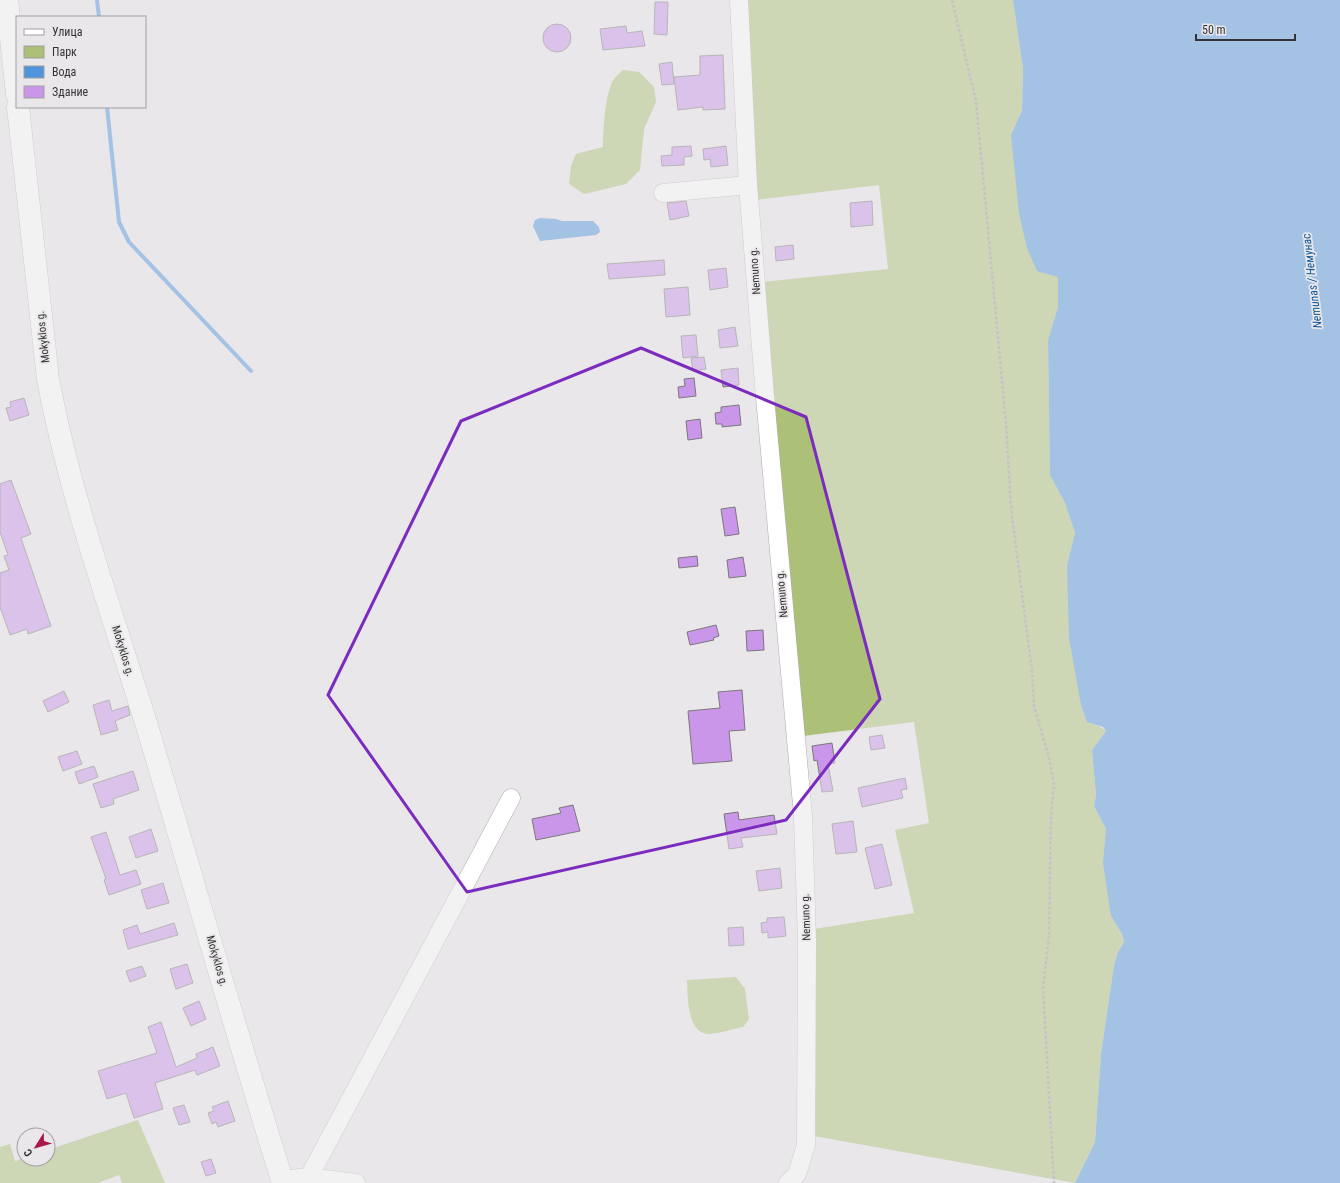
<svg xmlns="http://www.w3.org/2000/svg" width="1340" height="1183" viewBox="0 0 1340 1183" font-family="'Roboto Condensed',sans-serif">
<rect width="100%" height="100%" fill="#eae7ea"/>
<g fill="#acc077">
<path d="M744,0H1013L1023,69L1022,110L1011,135L1058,276V307L1048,340L1050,475L1065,503L1075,533L1067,565L1069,597L1081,705L1087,721C1094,725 1101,726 1106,731L1092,750L1096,795L1094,806L1106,829L1111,916L1122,934L1124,942L1118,952L1114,965L1101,1054L1095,1142L1075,1183L814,1136V929L914,913L895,830L929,823L914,722L803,736L762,282L888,269L879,185L755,200Z"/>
<path d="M623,70L639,72L654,87L656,102L644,129L640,170L626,184L584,194L569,184L571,166L576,154L603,147C603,132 605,91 614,79C616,76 620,73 623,70Z"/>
<path d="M736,977L745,989L749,1019L743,1027C732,1029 721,1033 710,1034C686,1035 688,995 687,980Z"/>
<polygon points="138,1120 165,1183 122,1183 119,1175 98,1183 0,1183 0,1147 10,1144 15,1161 24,1158 48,1159 48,1150"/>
</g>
<g fill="#5094dc">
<polygon points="1013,0 1340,0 1340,1183 1075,1183 1095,1142 1101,1054 1114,965 1118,952 1124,942 1122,934 1111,916 1103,863 1106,829 1094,806 1096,795 1092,750 1106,731 1103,727 1087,722 1081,705 1069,638 1067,565 1075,533 1065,503 1050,475 1048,340 1058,307 1058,277 1037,271 1027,248 1019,213 1011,135 1022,110 1023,69"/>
<polygon points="540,218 556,219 562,221 593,221 599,227 600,232 596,235 540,241 533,226 535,220"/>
</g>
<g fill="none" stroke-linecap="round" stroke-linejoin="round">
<g stroke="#5094dc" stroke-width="4">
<polyline points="97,0 99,17"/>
<polyline points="107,107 119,222 129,242 251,371"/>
</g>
</g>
<g fill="#c996ea" stroke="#7a787b">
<polygon points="655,2 668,2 667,35 654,34"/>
<circle cx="557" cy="38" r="14"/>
<polygon points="626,26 627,33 642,31 645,46 603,50 600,29"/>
<polygon points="723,55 725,109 703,110 703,107 678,110 674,77 700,75 700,56"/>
<polygon points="672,62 674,84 662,85 659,64"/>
<polygon points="691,146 692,156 684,157 684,165 662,166 661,156 672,155 672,147"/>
<polygon points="726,146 728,165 711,167 710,159 704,160 703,149"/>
<polygon points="686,201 689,216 670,220 667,203"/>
<polygon points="872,201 873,225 851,227 850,203"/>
<polygon points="793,245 794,259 776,261 775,247"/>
<polygon points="664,260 665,275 609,279 607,264"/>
<polygon points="726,268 728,287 710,290 708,270"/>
<polygon points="688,287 690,315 666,317 664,289"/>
<polygon points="735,327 738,346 720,348 718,330"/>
<polygon points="696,335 698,356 683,358 681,336"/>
<polygon points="704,357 706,369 693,371 691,358"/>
<polygon points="738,368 739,385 723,387 721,370"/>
<polygon points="694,378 696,396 679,398 678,387 685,386 684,379"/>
<polygon points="24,398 29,415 10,421 6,408 11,407 10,402"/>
<polygon points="739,405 741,425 722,427 722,424 716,424 715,413 721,412 721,407"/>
<polygon points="700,419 702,438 688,440 686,421"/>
<polygon points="11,480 31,534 21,538 51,626 28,634 27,629 10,635 0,607 0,573 9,570 4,556 8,555 0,532 0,484"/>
<polygon points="735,507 739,534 725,536 721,509"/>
<polygon points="697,556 698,566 679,568 678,558"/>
<polygon points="743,557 746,576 729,578 727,560"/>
<polygon points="716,625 719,636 713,638 714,640 690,645 687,632"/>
<polygon points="763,630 764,650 747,651 746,631"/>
<polygon points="742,690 745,730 729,731 732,761 693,764 688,711 720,708 718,692"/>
<polygon points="64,691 69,702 48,712 43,701"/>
<polygon points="109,700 112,711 128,706 130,715 115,721 118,730 101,735 93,705"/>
<polygon points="882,735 885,748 871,750 869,737"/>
<polygon points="832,743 835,763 828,764 833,791 822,792 817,760 814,761 812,746"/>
<polygon points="77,751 82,764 63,771 58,757"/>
<polygon points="94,766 98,777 79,784 75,772"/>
<polygon points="133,771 139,790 113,799 114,804 101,808 93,784"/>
<polygon points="905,778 907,789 901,790 903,798 862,807 858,788"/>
<polygon points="573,805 580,831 536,840 532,819 561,813 559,808"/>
<polygon points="738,812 739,820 774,815 777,834 741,838 743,847 729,849 724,814"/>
<polygon points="853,821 857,852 836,854 832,824"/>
<polygon points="151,829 158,851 136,858 129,837"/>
<polygon points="106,832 120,875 136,870 141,884 109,895 104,880 106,879 91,837"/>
<polygon points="882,844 892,885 875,889 865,848"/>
<polygon points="780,868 782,888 759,891 756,871"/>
<polygon points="163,883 169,903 147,909 141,890"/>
<polygon points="784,917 786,936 768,938 768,932 762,933 761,923 767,922 767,918"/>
<polygon points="174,923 178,935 128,949 123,930 137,925 140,934"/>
<polygon points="743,927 744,945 729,946 728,928"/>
<polygon points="187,964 193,983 176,989 170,969"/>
<polygon points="142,966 146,976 130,982 126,971"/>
<polygon points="199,1001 206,1019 191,1026 183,1008"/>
<polygon points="161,1022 176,1067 197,1058 196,1054 213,1047 220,1066 197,1075 195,1070 155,1083 163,1109 134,1118 126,1093 107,1099 98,1071 157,1053 148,1027"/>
<polygon points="228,1101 235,1121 218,1127 216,1122 212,1124 208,1113 214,1111 212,1107"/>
<polygon points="184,1105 190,1122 179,1125 173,1108"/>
<polygon points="211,1159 216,1173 206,1176 201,1162"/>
</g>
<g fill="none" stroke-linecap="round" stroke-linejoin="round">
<defs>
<g id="minor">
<polyline points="739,0 748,185 765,397 803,816 807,940 806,1145 797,1174 788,1183"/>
<polyline points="663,193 748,185"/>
<polyline points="309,1177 511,798"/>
<polyline points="282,1180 309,1177 356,1183"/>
</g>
<g id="major">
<polyline points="7,0 17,94"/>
<path d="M18,107L48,379C70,496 111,610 146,723C192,876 235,1030 283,1183"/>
</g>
</defs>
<use href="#minor" stroke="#afacaf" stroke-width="19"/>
<use href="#major" stroke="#afacaf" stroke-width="23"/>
<polyline stroke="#999799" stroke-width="2.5" stroke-dasharray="3 2" stroke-linecap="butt" points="952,0 976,101 1006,424 1011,508 1032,671 1034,706 1049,758 1054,784 1051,814 1049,936 1043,988 1054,1183"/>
<use href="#minor" stroke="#fff" stroke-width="18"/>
<use href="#major" stroke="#fff" stroke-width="22"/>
</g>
<path d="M0 0H1340V1183H0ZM641,348L806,417L880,699L786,820L467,892L328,695L461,421Z" fill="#eae7ea" fill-opacity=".55" fill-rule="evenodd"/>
<path fill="none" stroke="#7b2cbf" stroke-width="3" stroke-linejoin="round" d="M641,348L806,417L880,699L786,820L467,892L328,695L461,421Z"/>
<g text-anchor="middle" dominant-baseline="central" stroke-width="3.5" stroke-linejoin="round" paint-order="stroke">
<g font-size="11" fill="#343334" stroke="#eae7ea">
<text transform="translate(755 271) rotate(-94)">Nemuno g.</text>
<text transform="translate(43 337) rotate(-96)">Mokyklos g.</text>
<text transform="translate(782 594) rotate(-95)">Nemuno g.</text>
<text transform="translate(123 651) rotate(73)">Mokyklos g.</text>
<text transform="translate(806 917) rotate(-92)">Nemuno g.</text>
<text transform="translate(217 961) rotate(74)">Mokyklos g.</text>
</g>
<g font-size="12" font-style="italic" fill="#0e589a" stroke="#eae7ea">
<text transform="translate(1312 281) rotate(-97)">Nemunas / Немунас</text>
</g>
</g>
<rect x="16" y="16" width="130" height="92" fill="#eae7ea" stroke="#a19fa1"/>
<rect x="24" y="29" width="20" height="6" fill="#ffffff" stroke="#a19fa1"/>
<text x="52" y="36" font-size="12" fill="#343334">Улица</text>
<rect x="24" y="46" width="20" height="12" fill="#acc077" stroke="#a19fa1"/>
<text x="52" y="56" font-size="12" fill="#343334">Парк</text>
<rect x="24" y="66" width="20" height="12" fill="#5094dc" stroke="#a19fa1"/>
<text x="52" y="76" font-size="12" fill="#343334">Вода</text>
<rect x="24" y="86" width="20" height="12" fill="#c996ea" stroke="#a19fa1"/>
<text x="52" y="96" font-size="12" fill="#343334">Здание</text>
<g transform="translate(36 1147) rotate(233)"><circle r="19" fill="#eae7ea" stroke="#a19fa1"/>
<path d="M0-3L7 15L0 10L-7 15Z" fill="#ab1749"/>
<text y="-6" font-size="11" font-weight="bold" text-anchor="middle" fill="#343334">С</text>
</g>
<path d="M1196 34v6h99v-6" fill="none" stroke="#343334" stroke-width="2"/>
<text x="1202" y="34" font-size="12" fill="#343334" stroke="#eae7ea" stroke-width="3" paint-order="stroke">50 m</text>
</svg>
